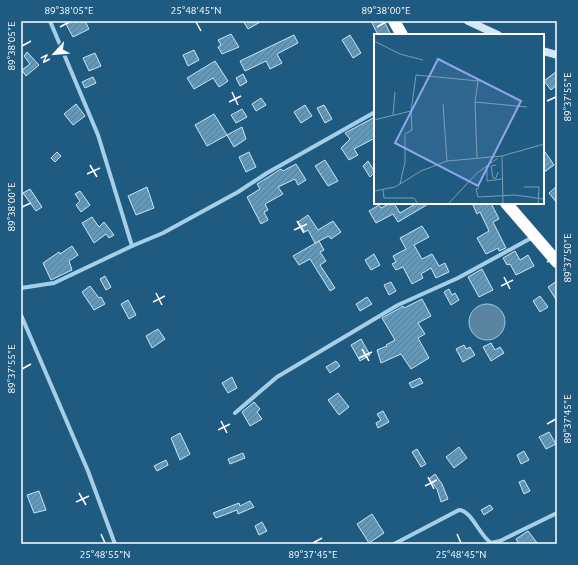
<svg xmlns="http://www.w3.org/2000/svg" width="578" height="565" viewBox="0 0 578 565" font-family="Ubuntu,sans-serif">
<defs>
<pattern id="building-hatch" width="6" height="6" patternUnits="userSpaceOnUse"><rect width="6" height="6" fill="#6598b7"/><path d="M-1 1l2-2M0 6l6-6M5 7l2-2" fill="none" stroke="#5c7d92"/></pattern>
</defs>
<rect width="100%" height="100%" fill="#1f5b81"/>
<circle fill="#5a84a0" stroke="#98ccea" cx="487" cy="322" r="18"/>
<g fill="url(#building-hatch)" stroke="#c9e5f6">
<polygon points="73,21 85,21 89,29 73,37 66,24"/>
<polygon points="243,21 262,21 248,29"/>
<polygon points="371,21 384,21 391,35 378,35"/>
<polygon points="231,34 239,47 222,54 218,47 221,45 218,40"/>
<polygon points="294,35 298,43 277,54 282,63 270,69 266,61 245,71 240,61"/>
<polygon points="350,35 361,53 353,58 342,40"/>
<polygon points="194,50 199,60 188,66 183,55"/>
<polygon points="27,52 39,65 26,76 22,70 30,64 24,56"/>
<polygon points="95,53 101,66 89,71 83,58"/>
<polygon points="215,61 228,81 219,87 213,78 194,89 187,78"/>
<polygon points="557,71 557,85 551,90 544,81"/>
<polygon points="243,74 247,82 240,86 236,78"/>
<polygon points="93,77 96,83 85,88 82,82"/>
<polygon points="261,98 266,105 256,111 252,104"/>
<polygon points="76,104 85,116 73,125 64,114"/>
<polygon points="305,105 312,116 301,123 294,112"/>
<polygon points="324,105 332,119 325,123 317,108"/>
<polygon points="242,109 247,117 236,123 231,115"/>
<polygon points="214,114 227,135 207,146 195,125"/>
<polygon points="373,118 375,122 375,138 354,149 358,155 349,160 341,148 350,139 345,133"/>
<polygon points="242,127 246,139 234,147 227,135"/>
<polygon points="543,149 554,165 543,173"/>
<polygon points="57,152 61,156 55,162 51,158"/>
<polygon points="249,152 256,167 246,172 239,157"/>
<polygon points="325,160 338,181 328,186 315,166"/>
<polygon points="368,161 375,172 370,177 363,166"/>
<polygon points="296,164 306,180 298,185 295,179 278,187 283,194 265,204 268,210 264,212 268,220 261,224 247,197 260,189 257,184 281,169 283,171"/>
<polygon points="557,186 557,203 549,193"/>
<polygon points="147,187 154,208 136,215 128,196"/>
<polygon points="30,189 42,207 36,211 23,193"/>
<polygon points="80,191 90,205 81,212 76,205 80,201 75,194"/>
<polygon points="391,203 394,203 400,213 417,203 430,203 398,222 393,214 376,223 369,211 379,205 381,208"/>
<polygon points="472,203 491,203 499,219 493,222 506,248 499,251 498,248 486,254 477,238 489,231 480,212 477,214"/>
<polygon points="308,215 318,230 333,221 341,232 331,239 329,236 315,243 308,230 305,232 298,222"/>
<polygon points="92,217 99,227 104,222 114,235 109,238 106,234 94,243 82,223"/>
<polygon points="422,226 429,237 414,245 422,259 432,254 439,266 445,263 449,272 436,278 431,268 421,274 423,278 412,284 403,267 396,270 392,264 396,262 393,256 406,249 400,238"/>
<polygon points="319,241 324,250 320,252 326,261 320,265 335,288 330,291 310,259 299,265 293,256"/>
<polygon points="72,246 78,255 69,261 72,270 51,280 43,263 59,252 60,254"/>
<polygon points="515,251 520,260 528,255 534,266 516,275 510,264 507,265 503,258"/>
<polygon points="374,254 380,265 371,270 365,260"/>
<polygon points="482,269 493,290 479,297 468,277"/>
<polygon points="105,276 111,287 106,290 100,279"/>
<polygon points="557,281 557,301 548,287"/>
<polygon points="391,282 396,291 389,295 384,285"/>
<polygon points="90,286 99,298 101,297 105,304 94,310 82,292"/>
<polygon points="449,289 452,295 455,293 459,300 451,305 444,292"/>
<polygon points="540,296 548,307 540,312 533,301"/>
<polygon points="367,297 372,304 360,311 356,304"/>
<polygon points="422,299 431,316 418,323 425,334 418,338 429,358 411,369 401,354 381,363 377,350 387,346 386,345 395,340 382,318 400,308 403,306 404,308"/>
<polygon points="128,300 136,315 129,319 121,304"/>
<polygon points="158,329 165,339 152,348 146,336"/>
<polygon points="361,339 370,355 360,361 351,345"/>
<polygon points="491,343 495,350 500,347 504,353 491,361 483,347"/>
<polygon points="464,345 466,349 470,347 475,355 463,362 456,349"/>
<polygon points="336,361 340,366 330,373 326,367"/>
<polygon points="232,377 237,388 228,393 222,383"/>
<polygon points="420,378 423,383 412,388 409,383"/>
<polygon points="338,393 349,407 339,415 328,400"/>
<polygon points="254,402 260,409 257,412 262,419 250,426 242,412"/>
<polygon points="383,411 389,422 378,428 376,423 381,420 377,414"/>
<polygon points="549,432 556,444 546,449 539,437"/>
<polygon points="180,433 190,454 180,460 171,438"/>
<polygon points="459,447 467,458 454,468 446,457"/>
<polygon points="417,449 426,464 421,467 412,452"/>
<polygon points="524,451 529,460 521,464 517,455"/>
<polygon points="243,453 245,458 230,464 228,459"/>
<polygon points="166,460 168,465 157,471 154,466"/>
<polygon points="435,474 442,484 448,499 441,502 437,489 429,479"/>
<polygon points="524,480 530,491 524,494 519,482"/>
<polygon points="39,491 46,510 34,513 27,495"/>
<polygon points="250,501 254,507 238,514 237,510 216,518 213,513 239,503 240,506"/>
<polygon points="490,505 493,509 484,515 481,510"/>
<polygon points="372,514 384,533 369,543 357,524"/>
<polygon points="262,522 267,531 259,535 255,526"/>
<polygon points="528,531 538,544 519,544 516,539"/>
</g>
<g fill="none" stroke-linecap="round" stroke-linejoin="round">
<g stroke="#a5cfe8" stroke-width="4">
<polyline points="50,21 98,135 132,246 163,233 238,192 267,173 375,112"/>
<polyline points="21,288 54,283 132,246"/>
<polyline points="21,315 88,471 115,544"/>
<polyline points="235,413 277,377 398,305 458,278 533,237"/>
<path d="M394,544L459,510C471,510 480,536 491,543L500,541L557,513"/>
</g>
<g stroke="#cfe7f7" stroke-width="8">
<polyline points="468,21 498,35"/>
<polyline points="543,51 557,55"/>
</g>
<g stroke="#fff" stroke-width="12">
<polyline points="394,21 402,35"/>
<polyline points="506,203 557,262"/>
</g>
</g>
<path fill="none" stroke="#fff" stroke-width="1.5" d="M196,22L201,31M60,27L69,22M377,27L386,22M22,46L31,41M232,92L238,105M547,101L556,97M229,102L241,96M90,165L97,177M87,174L100,168M22,207L31,203M297,221L304,233M294,230L307,224M547,262L556,258M504,277L510,289M501,286L513,280M156,293L162,305M153,302L165,296M362,349L369,361M359,358L372,352M22,369L31,364M221,421L227,433M547,424L556,419M218,430L230,424M428,477L434,489M425,486L437,480M79,493L86,505M76,502L89,496M101,534L105,543M457,534L461,543M313,543L322,538"/>
<g transform="translate(374 34)">
<rect width="170" height="170" fill="#1f5b81"/>
<path fill="none" stroke="#799db3" stroke-width="1" d="M0,7L26,20L49,26M101,68L104,47M69,70L73,127M19,81L21,58M0,86L37,77L42,41L105,47M128,122L129,170M103,124L101,68L153,73M113,131V147L128,145M122,131L117,132L119,144H122L124,138M26,150L31,128V100L38,96L37,77M150,153H165L164,170M105,154L102,155L104,163L141,161L170,165M9,156L10,164H40L44,170M0,157L21,153L47,137L73,127L128,122L170,110M74,170L103,139L124,124"/>
<path fill="#8ea6ec" fill-opacity="0.15" stroke="#8ea6ec" stroke-width="2" d="M64,25L147,67L104,152L21,109Z"/>
<rect width="170" height="170" fill="none" stroke="#fff" stroke-width="2"/>
</g>
<rect width="578" height="565" fill="none" stroke="#1f5b81" stroke-width="44"/>
<g transform="translate(54 54) rotate(243)" stroke="#1f5b81" stroke-width="3" paint-order="stroke">
<path d="M0-3L7 15L0 10L-7 15Z" fill="#ffffff"/>
<text y="-6" font-size="11" font-weight="bold" text-anchor="middle" fill="#ffffff">N</text>
</g>
<rect x="22" y="22" width="534" height="521" fill="none" stroke="#fff" stroke-width="1.5"/>
<g font-size="10" text-anchor="middle" fill="#fff">
<text x="69" y="14">89°38'05"E</text>
<text x="196" y="14">25°48'45"N</text>
<text x="386" y="14">89°38'00"E</text>
<text transform="translate(11 46) rotate(-90)" y="4">89°38'05"E</text>
<text transform="translate(567 97) rotate(-90)" y="4">89°37'55"E</text>
<text transform="translate(11 207) rotate(-90)" y="4">89°38'00"E</text>
<text transform="translate(567 258) rotate(-90)" y="4">89°37'50"E</text>
<text transform="translate(11 369) rotate(-90)" y="4">89°37'55"E</text>
<text transform="translate(567 419) rotate(-90)" y="4">89°37'45"E</text>
<text x="105" y="558">25°48'55"N</text>
<text x="313" y="558">89°37'45"E</text>
<text x="461" y="558">25°48'45"N</text>
</g>
</svg>
